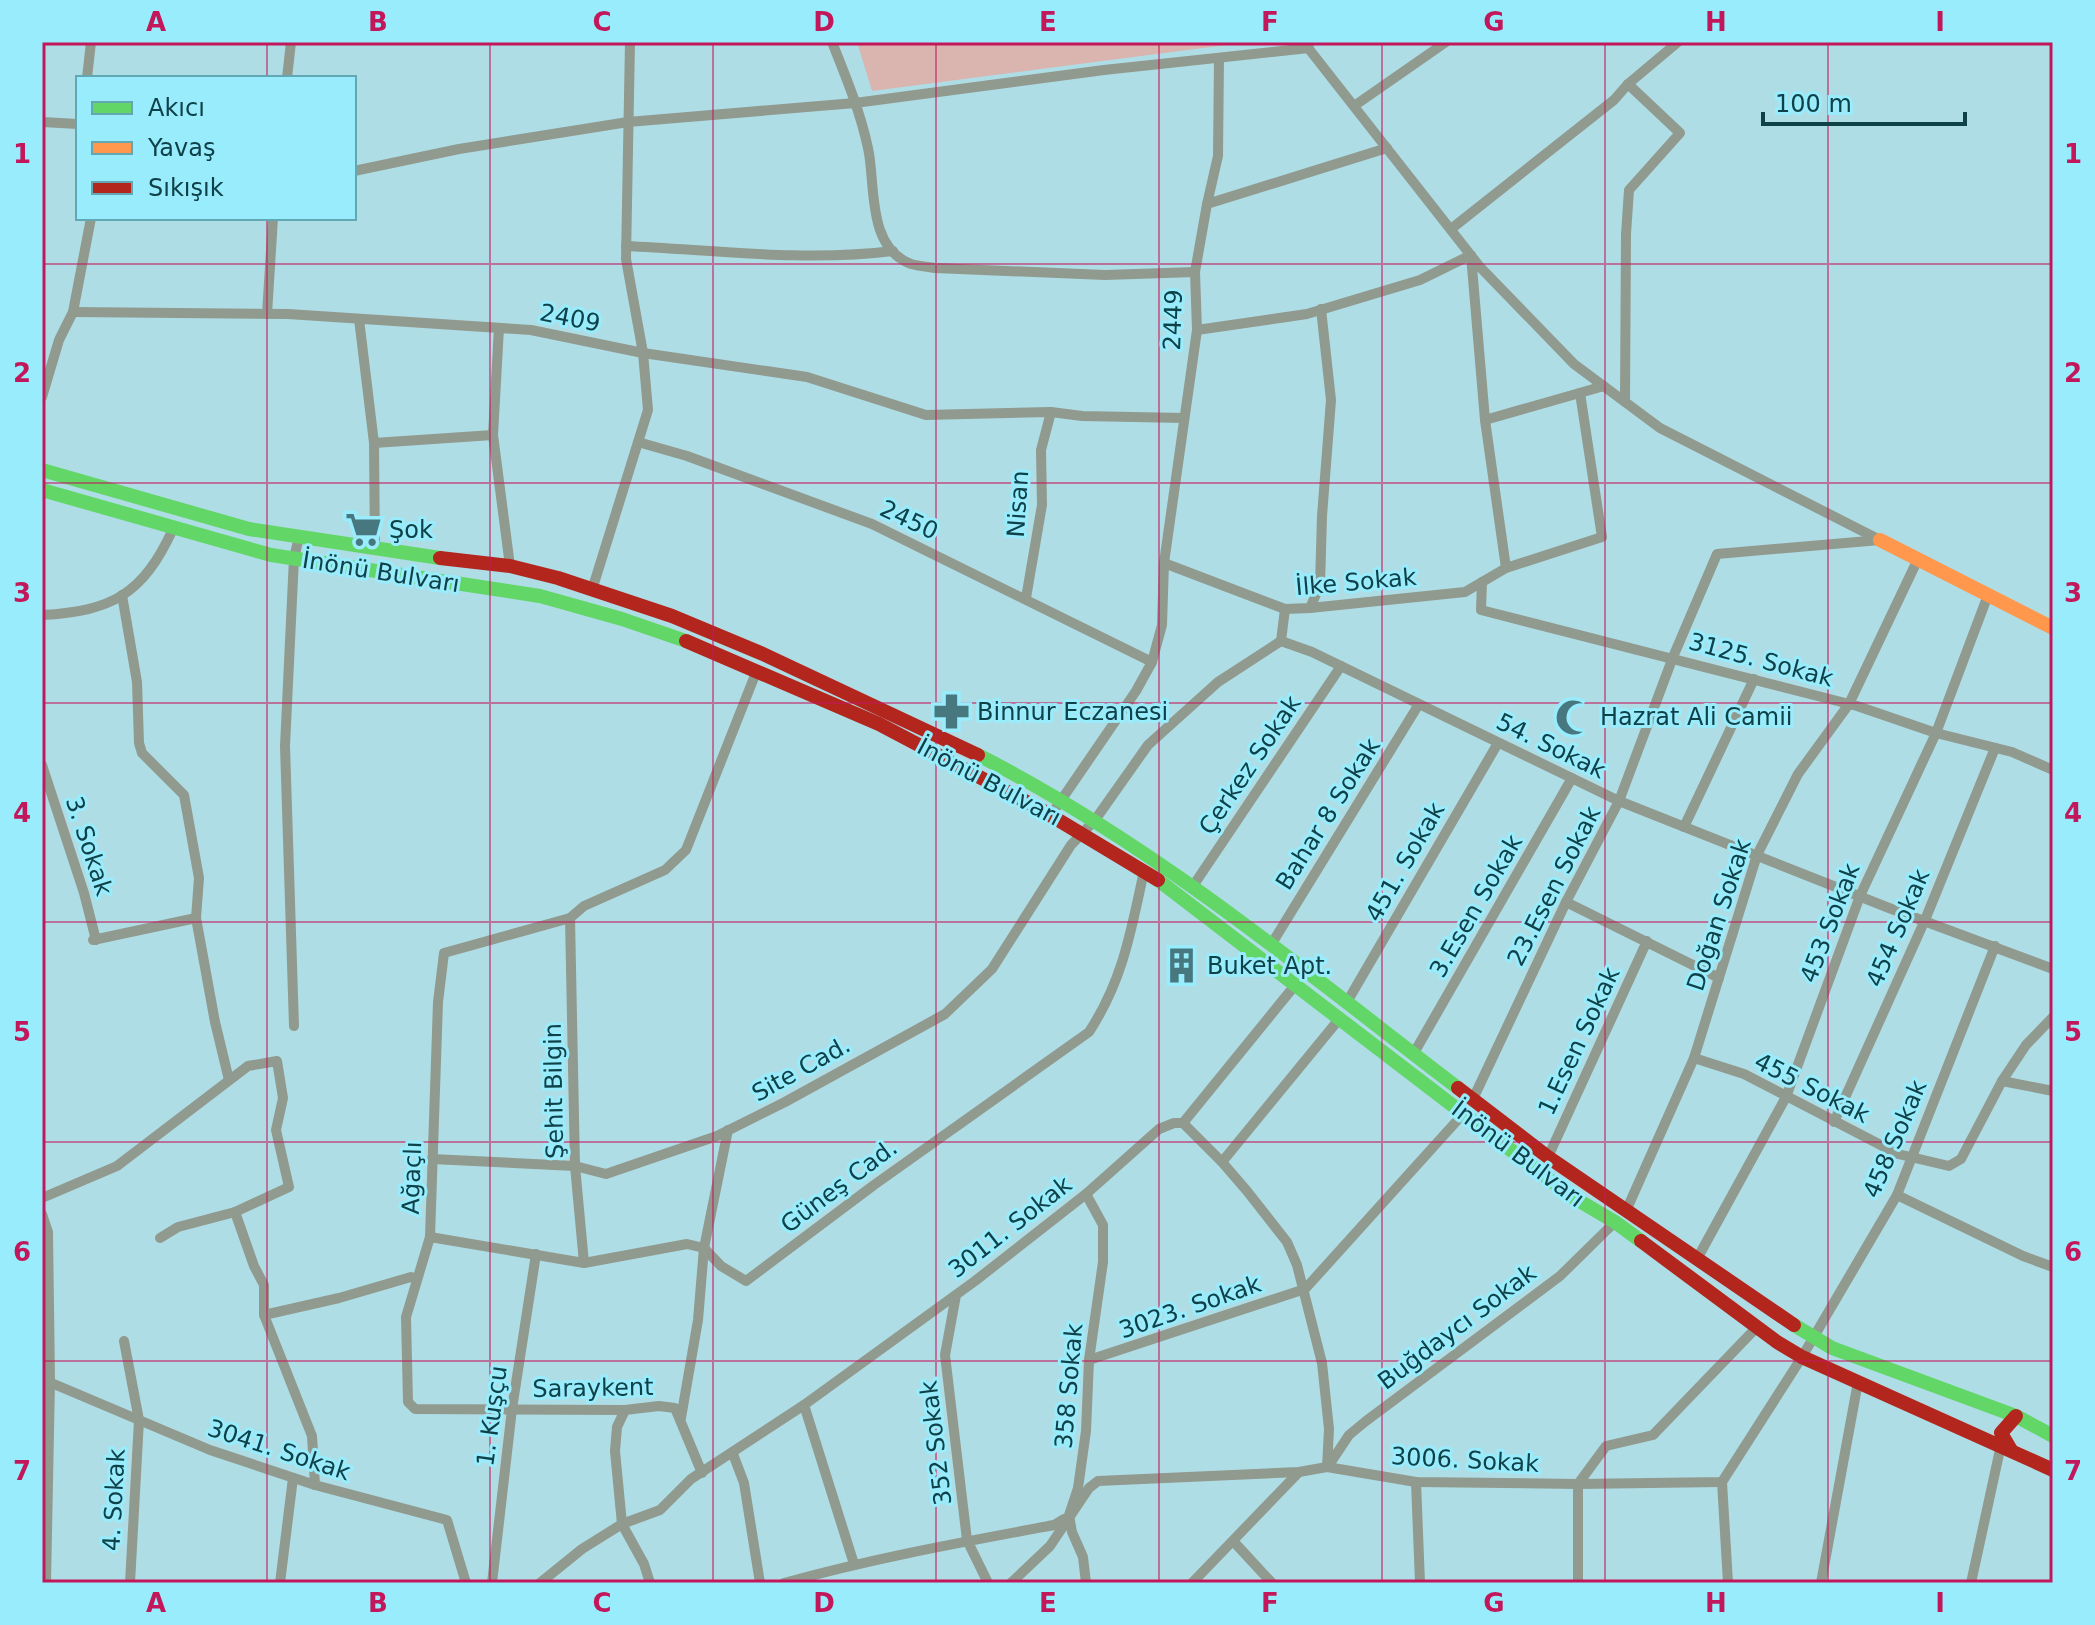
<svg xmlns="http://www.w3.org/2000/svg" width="2095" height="1625" viewBox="0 0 2095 1625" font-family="'DejaVu Sans',sans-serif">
<rect width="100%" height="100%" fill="#afdde6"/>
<polygon fill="#dab5af" points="857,42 1225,42 1226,45 872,91"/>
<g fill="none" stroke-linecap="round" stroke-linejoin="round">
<g stroke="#919a8e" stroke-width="10">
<path d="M832,42C846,77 860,111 868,148C876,184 866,247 911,264C918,266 928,267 935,268L1105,275L1195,272L1197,330L1164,563L1162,625L1152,662L1136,691L1051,815"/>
<polyline points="1305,44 1480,267 1574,364 1660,428 1880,540"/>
<polyline points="87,78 91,42"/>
<polyline points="287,78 291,42"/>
<polyline points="1354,106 1446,42"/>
<polyline points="42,122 78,124"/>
<polyline points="354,171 459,149 628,122 855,103 1104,70 1309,48"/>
<polyline points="1207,204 1218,156 1219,58"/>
<polyline points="1451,229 1614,100 1628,84 1678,42"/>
<path d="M626,246C714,250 805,262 893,251"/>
<polyline points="1195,272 1207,204 1387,148"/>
<polyline points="73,312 288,314 531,330 643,353 807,377 926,415 1051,412 1082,416 1184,418"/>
<polyline points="267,314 273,218"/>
<polyline points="359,319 374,443 375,549"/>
<polyline points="499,328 493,435 510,566"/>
<polyline points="1197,330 1307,314 1420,280 1471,255 1485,420 1506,568"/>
<polyline points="42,397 59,340 73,312 91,218"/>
<polyline points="1625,402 1626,234 1629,190 1680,133 1628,84"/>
<polyline points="1485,420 1604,386"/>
<polyline points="638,442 687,456 872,524 1152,662"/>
<polyline points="374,443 493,435"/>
<polyline points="1164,563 1285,609 1310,608 1465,592 1506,568 1602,537 1580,393"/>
<polyline points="1482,582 1481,610 1857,706 1936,733 2012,752 2053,770"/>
<polyline points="592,590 648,410 643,353 626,259 630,42"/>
<polyline points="122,595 137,682 139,743 142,753 184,795 199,878 196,918 215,1022 229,1080"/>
<polyline points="1026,598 1042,505 1041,450 1051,412"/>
<polyline points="1310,608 1320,585 1322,516 1331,400 1321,309"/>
<path d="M42,615C113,611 143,594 173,529"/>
<polyline points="1281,641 1285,609"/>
<polyline points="42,765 84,893 96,940"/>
<polyline points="1684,827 1754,679"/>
<polyline points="1193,886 1341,666"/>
<polyline points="1566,902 1719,978"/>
<polyline points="570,918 575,1166 584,1263"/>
<polyline points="93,940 196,918"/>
<polyline points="1271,945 1419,704"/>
<polyline points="1347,1002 1498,743"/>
<polyline points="294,1026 285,746 294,558 299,537"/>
<polyline points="1414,1053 1572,778"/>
<polyline points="1694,1058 1744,1074 1898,1154 1949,1166 1961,1159 2002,1081 2026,1045 2053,1017"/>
<polyline points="2002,1081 2053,1091"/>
<polyline points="1473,1099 1566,902 1619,801 1673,657 1717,554 1880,540"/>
<polyline points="1834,1122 1925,920 1995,748"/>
<polyline points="1183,1123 1296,984"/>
<polyline points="1548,1157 1647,941"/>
<polyline points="432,1159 575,1166 606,1174 717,1136 785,1102 945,1014 992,969 1071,845 1095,820 1148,745 1218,682 1281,641 1312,652 1619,801 1889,908 2053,969"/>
<polyline points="1222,1162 1340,1018"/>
<polyline points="1897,1195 2023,1256 2053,1267"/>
<polyline points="42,1198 117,1166 248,1066 277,1061 283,1098 276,1130 289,1187 235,1212 178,1227 160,1238"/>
<polyline points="1626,1211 1694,1058 1757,855 1798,774 1849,704 1918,559"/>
<polyline points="235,1212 254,1266 264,1285 264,1315 312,1436 315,1485"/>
<polyline points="42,1214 48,1232 50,1381 46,1583"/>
<path d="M430,1237L584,1263L687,1244L704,1248L721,1266L746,1281L874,1185L1089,1032C1123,980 1131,931 1144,871"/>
<polyline points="1697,1259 1786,1097 1860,896 1936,733 1988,595"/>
<polyline points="956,1295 945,1355 967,1540 988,1583"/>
<polyline points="264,1315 339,1298 411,1277 417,1279"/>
<polyline points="124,1341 139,1420 130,1583"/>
<polyline points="1089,1360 1305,1289 1463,1114"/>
<polyline points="42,1379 210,1450 315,1485 447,1520 466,1583"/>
<polyline points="804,1405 854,1564"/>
<polyline points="625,1410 617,1427 615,1451 622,1524 644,1564 650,1583"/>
<polyline points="681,1418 698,1320 704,1248 728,1130"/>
<polyline points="733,1454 744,1483 760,1583"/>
<polyline points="1329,1465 1349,1435 1366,1421 1560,1276 1615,1222"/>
<polyline points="702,1473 675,1408 659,1406 625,1410 415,1409 408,1402 406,1317 430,1237 438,1002 444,953 570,918 584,906 665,870 686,850 757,670"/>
<polyline points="1416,1482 1420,1583"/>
<polyline points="1722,1482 1728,1583"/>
<polyline points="1234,1542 1272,1583"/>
<polyline points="280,1583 293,1478"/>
<polyline points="492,1583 512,1409 536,1254"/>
<polyline points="540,1583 582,1549 622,1524 660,1510 691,1479 804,1405 975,1281 1086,1194 1159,1129 1174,1123 1183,1123 1222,1162 1247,1191 1287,1242 1297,1265 1322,1363 1329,1429 1327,1467"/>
<path d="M784,1583C874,1558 963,1542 1054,1525L1064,1519"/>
<polyline points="1011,1583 1050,1546 1089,1488 1098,1481 1299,1472 1327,1467 1416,1482 1578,1484 1722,1482 1802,1357 1897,1195 1995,946"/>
<polyline points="1086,1583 1083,1557 1072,1532 1069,1515 1078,1488 1086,1431 1089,1360 1103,1262 1103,1225 1086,1194"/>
<polyline points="1192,1583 1299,1472"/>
<polyline points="1578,1583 1578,1484 1606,1446 1653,1435 1757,1327"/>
<polyline points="1821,1583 1858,1382"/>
<polyline points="1971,1583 2001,1445"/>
</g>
<g stroke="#63d668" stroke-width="14">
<polyline points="42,470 249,529 440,558"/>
<polyline points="42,490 271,555 540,596 622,619 686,641"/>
<path d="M978,755C1153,844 1303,970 1458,1088"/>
<polyline points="1158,880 1571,1196 1615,1222 1641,1241"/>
<polyline points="1794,1325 1832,1348 2016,1416 2053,1436"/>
</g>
<polyline stroke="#ff974d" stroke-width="14" points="1880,540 2053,628"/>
<g stroke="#b3261e" stroke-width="14">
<polyline points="440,558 510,566 558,578 672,616 763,654 978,755"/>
<polyline points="686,641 879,724 1040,809 1158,880"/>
<polyline points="1458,1088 1548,1157 1794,1325"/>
<polyline points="1641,1241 1777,1342 1802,1357 2053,1470"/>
<polyline points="2011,1450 2001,1433 2016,1416"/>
</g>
</g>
<path fill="none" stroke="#c2185b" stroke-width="2" stroke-opacity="0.55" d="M267,42V78M490,42V1583M713,42V1583M936,42V1583M1159,42V1583M1382,42V1583M1605,42V1583M1828,42V1583M267,218V1583M42,264H2053M42,483H2053M42,703H2053M42,922H2053M42,1142H2053M42,1361H2053"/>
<defs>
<symbol id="supermarket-bare" viewBox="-9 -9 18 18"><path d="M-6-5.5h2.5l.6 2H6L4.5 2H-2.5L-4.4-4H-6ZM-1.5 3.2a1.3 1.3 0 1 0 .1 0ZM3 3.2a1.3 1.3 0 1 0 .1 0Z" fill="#477880" stroke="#98ecfc" stroke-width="2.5" paint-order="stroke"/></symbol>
<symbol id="pharmacy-bare" viewBox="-9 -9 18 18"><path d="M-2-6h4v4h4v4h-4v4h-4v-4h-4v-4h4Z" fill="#477880" stroke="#98ecfc" stroke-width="2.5" paint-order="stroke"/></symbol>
<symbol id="mosque-bare" viewBox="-9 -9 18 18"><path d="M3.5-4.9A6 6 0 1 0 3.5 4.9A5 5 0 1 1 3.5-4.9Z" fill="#477880" stroke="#98ecfc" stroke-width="2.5" paint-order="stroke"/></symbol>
<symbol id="building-bare" viewBox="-9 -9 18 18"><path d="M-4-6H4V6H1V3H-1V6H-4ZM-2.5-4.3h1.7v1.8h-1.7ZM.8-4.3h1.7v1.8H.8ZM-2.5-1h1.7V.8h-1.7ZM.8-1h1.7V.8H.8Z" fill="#477880" stroke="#98ecfc" stroke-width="2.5" paint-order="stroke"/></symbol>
</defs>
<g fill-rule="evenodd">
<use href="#supermarket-bare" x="338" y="504" width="51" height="51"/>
<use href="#pharmacy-bare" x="926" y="686" width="51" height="51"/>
<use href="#mosque-bare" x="1548" y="692" width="51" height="51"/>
<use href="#building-bare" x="1156" y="940" width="51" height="51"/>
</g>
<g text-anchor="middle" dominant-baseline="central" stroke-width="6" stroke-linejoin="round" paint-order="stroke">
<g font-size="24" fill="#0f4149" stroke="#98ecfc">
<text transform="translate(570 318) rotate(11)">2409</text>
<text transform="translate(1173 320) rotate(-88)">2449</text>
<text transform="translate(1018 504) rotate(-86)">Nisan</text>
<text transform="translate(909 520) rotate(25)">2450</text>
<text transform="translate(381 572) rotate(9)">İnönü Bulvarı</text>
<text transform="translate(1356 582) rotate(-5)">İlke Sokak</text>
<text transform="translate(1761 660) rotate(15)">3125. Sokak</text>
<text transform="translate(1551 746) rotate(26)">54. Sokak</text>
<text transform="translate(1250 765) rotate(-56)">Çerkez Sokak</text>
<text transform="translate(989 782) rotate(28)">İnönü Bulvarı</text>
<text transform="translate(1328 814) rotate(-58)">Bahar 8 Sokak</text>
<text transform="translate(89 846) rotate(72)">3. Sokak</text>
<text transform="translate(1405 862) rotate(-60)">451. Sokak</text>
<text transform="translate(1554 886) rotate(-63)">23.Esen Sokak</text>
<text transform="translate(1476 906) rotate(-60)">3.Esen Sokak</text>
<text transform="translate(1719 915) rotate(-72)">Doğan Sokak</text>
<text transform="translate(1830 923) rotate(-69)">453 Sokak</text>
<text transform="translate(1898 928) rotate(-67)">454 Sokak</text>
<text transform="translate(1579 1041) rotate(-65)">1.Esen Sokak</text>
<text transform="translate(801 1069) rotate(-29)">Site Cad.</text>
<text transform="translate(1812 1088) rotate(27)">455 Sokak</text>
<text transform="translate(554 1091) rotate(-91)">Şehit Bilgin</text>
<text transform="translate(1895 1139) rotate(-67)">458 Sokak</text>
<text transform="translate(1518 1154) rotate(37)">İnönü Bulvarı</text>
<text transform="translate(412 1178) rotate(-88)">Ağaçlı</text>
<text transform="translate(839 1186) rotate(-37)">Güneş Cad.</text>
<text transform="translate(1010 1227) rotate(-38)">3011. Sokak</text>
<text transform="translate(1190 1307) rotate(-19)">3023. Sokak</text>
<text transform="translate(1457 1327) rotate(-37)">Buğdaycı Sokak</text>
<text transform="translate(1069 1386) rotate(-85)">358 Sokak</text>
<text transform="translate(593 1388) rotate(-1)">Saraykent</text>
<text transform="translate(492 1416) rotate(-82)">1. Kuşçu</text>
<text transform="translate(936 1443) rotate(-97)">352 Sokak</text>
<text transform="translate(279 1450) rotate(18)">3041. Sokak</text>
<text transform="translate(1465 1460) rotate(3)">3006. Sokak</text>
<text transform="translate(114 1500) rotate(-87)">4. Sokak</text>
</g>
<g font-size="24" fill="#0f4149" stroke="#98ecfc" text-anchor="start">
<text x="389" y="530">Şok</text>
<text x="977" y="712">Binnur Eczanesi</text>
<text x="1600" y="717">Hazrat Ali Camii</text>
<text x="1207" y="966">Buket Apt.</text>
</g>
</g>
<rect width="2095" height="1625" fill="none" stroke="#98ecfc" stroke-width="88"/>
<rect x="76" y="76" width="280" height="144" fill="#98ecfc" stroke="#61a8b4" stroke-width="2"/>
<rect x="92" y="102" width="40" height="12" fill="#63d668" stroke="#61a8b4" stroke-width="2"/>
<text x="148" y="116" font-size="24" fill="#0f4149">Akıcı</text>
<rect x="92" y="142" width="40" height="12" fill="#ff974d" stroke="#61a8b4" stroke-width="2"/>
<text x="148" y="156" font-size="24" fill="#0f4149">Yavaş</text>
<rect x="92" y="182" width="40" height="12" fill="#b3261e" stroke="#61a8b4" stroke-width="2"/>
<text x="148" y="196" font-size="24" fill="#0f4149">Sıkışık</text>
<path d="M1763 112v12h202v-12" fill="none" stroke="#0f4149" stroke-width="4"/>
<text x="1775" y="112" font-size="24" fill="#0f4149" stroke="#98ecfc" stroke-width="6" paint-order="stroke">100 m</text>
<rect x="44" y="44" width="2007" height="1537" fill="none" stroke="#c2185b" stroke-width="3"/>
<g font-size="26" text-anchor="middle" font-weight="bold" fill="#c2185b">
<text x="156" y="31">A</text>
<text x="378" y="31">B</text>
<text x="602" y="31">C</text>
<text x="824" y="31">D</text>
<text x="1048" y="31">E</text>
<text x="1270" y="31">F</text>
<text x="1494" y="31">G</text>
<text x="1716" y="31">H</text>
<text x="1940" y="31">I</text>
<text x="22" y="163">1</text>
<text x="2073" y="163">1</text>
<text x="22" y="382">2</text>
<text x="2073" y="382">2</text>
<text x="22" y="602">3</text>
<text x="2073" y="602">3</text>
<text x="22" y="822">4</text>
<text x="2073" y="822">4</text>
<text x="22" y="1041">5</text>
<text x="2073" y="1041">5</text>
<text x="22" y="1261">6</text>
<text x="2073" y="1261">6</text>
<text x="22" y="1480">7</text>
<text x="2073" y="1480">7</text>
<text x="156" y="1612">A</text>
<text x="378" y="1612">B</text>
<text x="602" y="1612">C</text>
<text x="824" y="1612">D</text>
<text x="1048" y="1612">E</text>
<text x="1270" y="1612">F</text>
<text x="1494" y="1612">G</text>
<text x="1716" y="1612">H</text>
<text x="1940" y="1612">I</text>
</g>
</svg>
